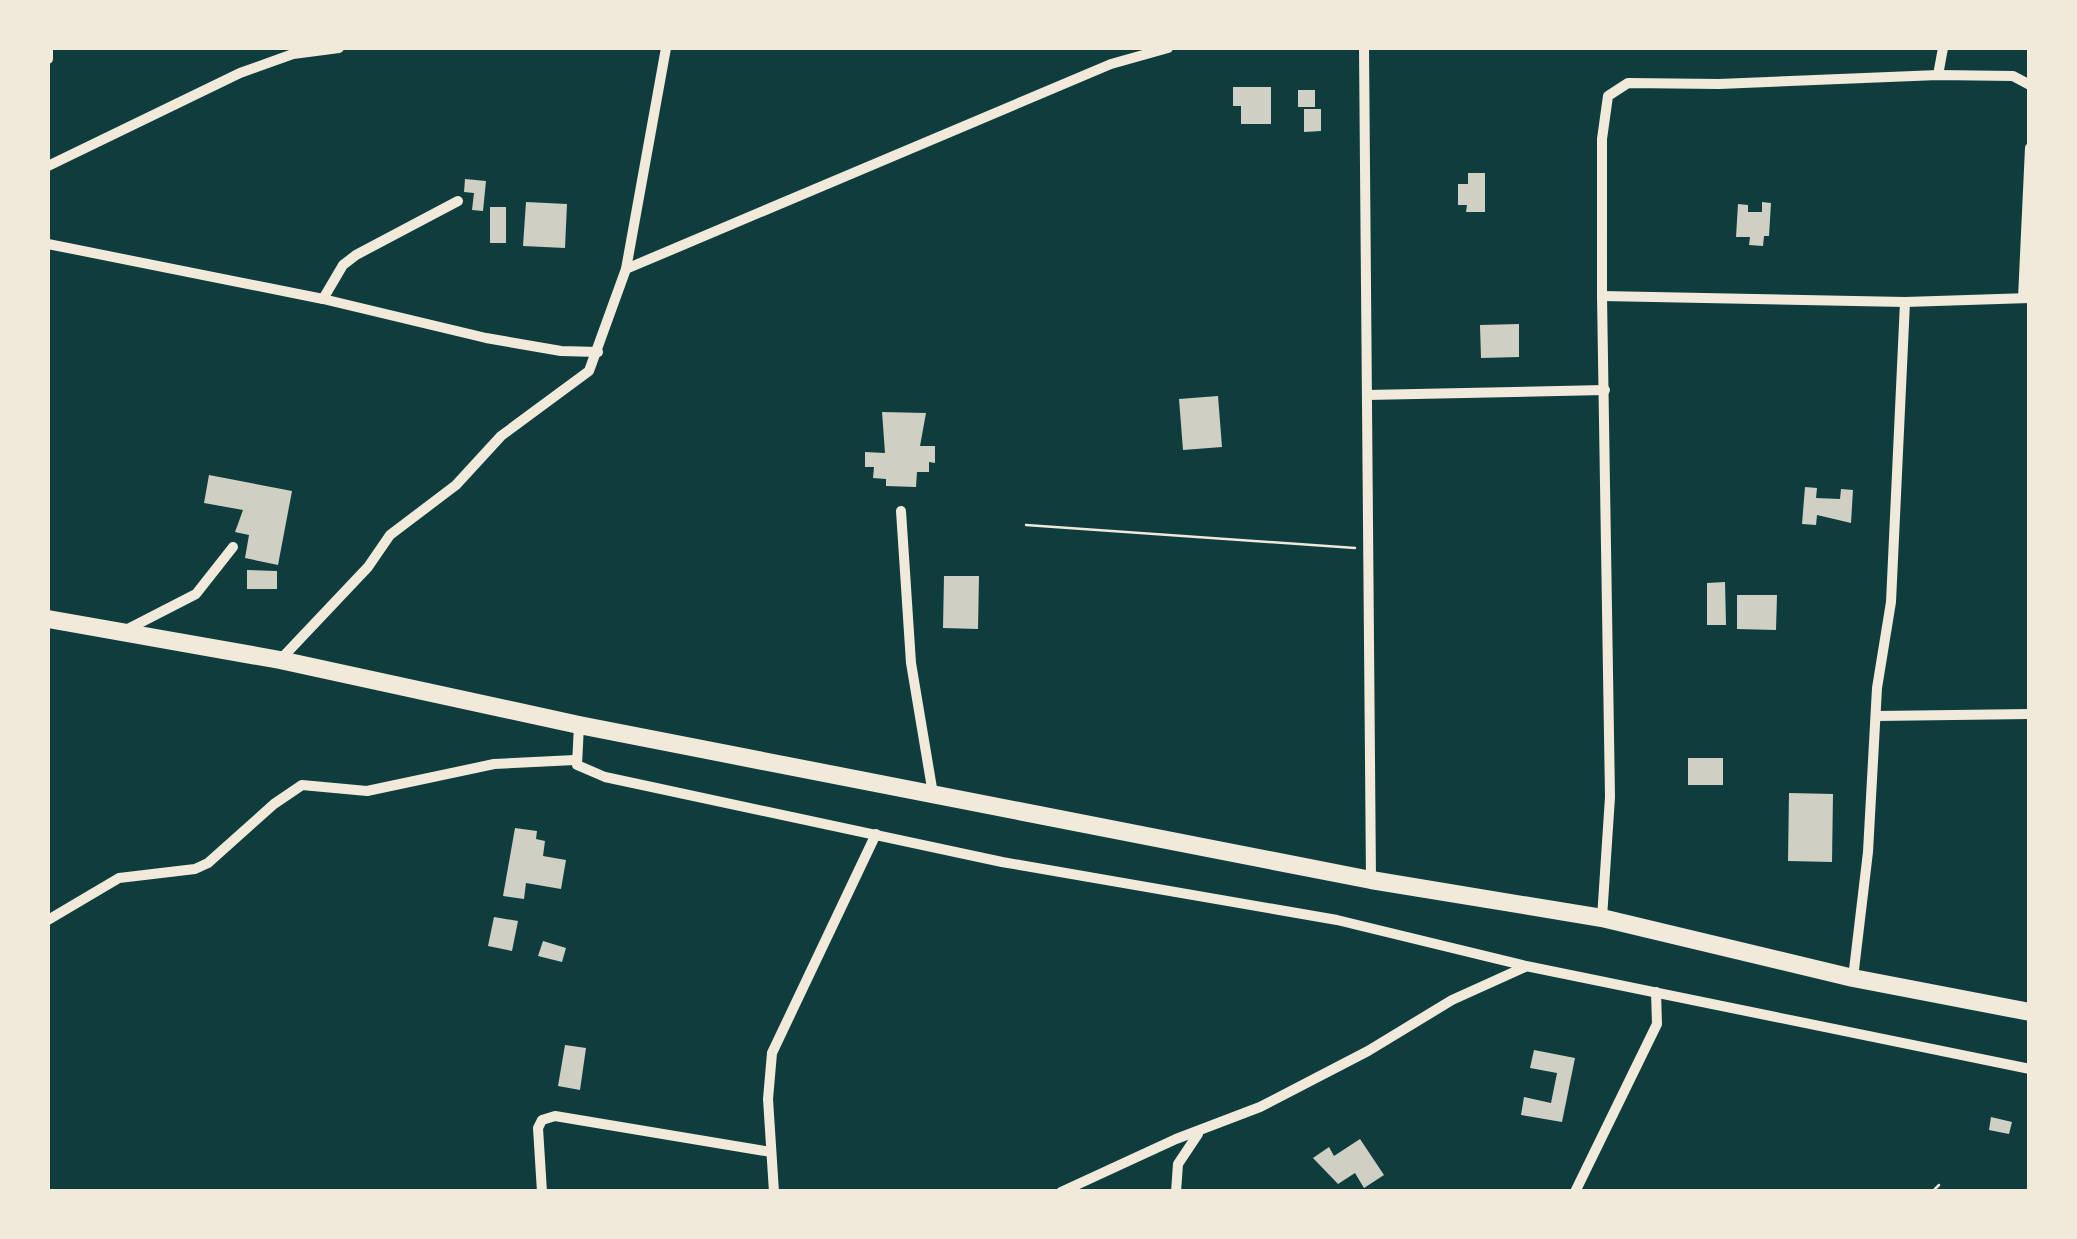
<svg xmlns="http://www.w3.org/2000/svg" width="2077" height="1239" viewBox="0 0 2077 1239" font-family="'Fira Sans',sans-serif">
<rect width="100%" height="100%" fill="#0f3d3e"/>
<g fill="#cfcfc3">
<polygon points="1233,87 1271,87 1271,124 1241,124 1241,106 1233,106"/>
<rect x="1298" y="90" width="17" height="17"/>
<polygon points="1304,109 1321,109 1321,131 1304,132"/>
<polygon points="1468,173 1485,173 1485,212 1466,212 1467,205 1458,205 1458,184 1468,184"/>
<polygon points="465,179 486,181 483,211 472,210 474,193 464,192"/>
<polygon points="526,202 567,204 565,248 523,246"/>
<polygon points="1762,202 1771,203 1769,236 1764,236 1763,246 1749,245 1750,237 1736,237 1738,204 1748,205 1748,212 1762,212"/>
<rect x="490" y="207" width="16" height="36"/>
<polygon points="1519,324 1519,357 1481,358 1480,325"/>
<polygon points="1218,396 1222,447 1183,450 1179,399"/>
<polygon points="882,412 926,413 920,446 935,446 935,463 929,462 929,472 917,472 916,487 886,486 886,479 873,478 874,467 865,467 865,452 885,453"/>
<polygon points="209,475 292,491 278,565 245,558 249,535 235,532 243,510 204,503"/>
<polygon points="1805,487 1817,488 1816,498 1840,499 1841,489 1853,490 1851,523 1817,515 1816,525 1802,524"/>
<polygon points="247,570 277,571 277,589 247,589"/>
<polygon points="944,576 979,576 978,629 943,628"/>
<polygon points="1725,582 1726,625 1707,625 1707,583"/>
<polygon points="1737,595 1777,595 1776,630 1737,629"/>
<rect x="1688" y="758" width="35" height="27"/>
<polygon points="1789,793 1833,794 1832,862 1788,861"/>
<polygon points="515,828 537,831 536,839 545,841 543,856 566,860 561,889 526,883 524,899 503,896"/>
<polygon points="494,917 518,921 512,951 488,946"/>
<polygon points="543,941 566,948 562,962 538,956"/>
<polygon points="565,1045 586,1048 580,1090 558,1086"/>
<polygon points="1534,1050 1575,1058 1562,1122 1521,1115 1524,1097 1551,1103 1557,1073 1530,1068"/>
<polygon points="1991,1117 2012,1122 2009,1134 1989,1130"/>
<polygon points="1360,1139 1384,1175 1364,1188 1355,1173 1338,1184 1313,1158 1329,1147 1334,1156"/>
</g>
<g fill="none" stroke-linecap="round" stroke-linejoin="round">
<g stroke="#f1e9da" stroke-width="2.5">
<polyline points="1026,525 1355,548"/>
<polyline points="1932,1192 1939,1185"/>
</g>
<g stroke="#f1e9da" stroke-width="10">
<polyline points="1364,48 1371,880"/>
<polyline points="48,59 48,48"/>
<polyline points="1938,75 1943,48"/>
<polyline points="48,166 240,73 293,54 339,48"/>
<polyline points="48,244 323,299 486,338 561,351 598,352"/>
<polyline points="626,269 666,48"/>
<polyline points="1602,296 1905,302 2030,298"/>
<polyline points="2023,298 2030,148"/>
<polyline points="323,299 343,265 356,255 458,201"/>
<polyline points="1367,395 1605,390"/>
<polyline points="901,511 911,663 933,794"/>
<polyline points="124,631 196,594 233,547"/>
<polyline points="280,660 368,567 390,535 456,485 501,436 589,371 626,269 1111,64 1168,48"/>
<polyline points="1877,716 2030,714"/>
<polyline points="579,725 577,765 605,777 1002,862 1337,920 1526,966 2030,1069"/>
<polyline points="1602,918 1610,797 1602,296 1602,139 1608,96 1628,83 1719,84 1938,75 2013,76 2030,85"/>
<polyline points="48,920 119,878 195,869 208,863 274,804 302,785 367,791 494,764 575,760"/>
<polyline points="1853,978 1868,852 1877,688 1891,602 1905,302"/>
<polyline points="542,1192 538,1128 542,1120 555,1116 771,1152"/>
<polyline points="774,1192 768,1099 772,1053 876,834"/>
<polyline points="1061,1192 1176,1139 1260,1107 1368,1051 1452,1000 1525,967"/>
<polyline points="1176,1192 1178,1164 1198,1134"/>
<polyline points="1575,1192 1657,1024 1656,992"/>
</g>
<polyline stroke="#f1e9da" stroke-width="18" points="48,619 280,660 579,725 1371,880 1602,918 1853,978 2030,1012"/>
</g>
<rect width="2077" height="1239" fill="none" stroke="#f1e9da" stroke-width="100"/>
</svg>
